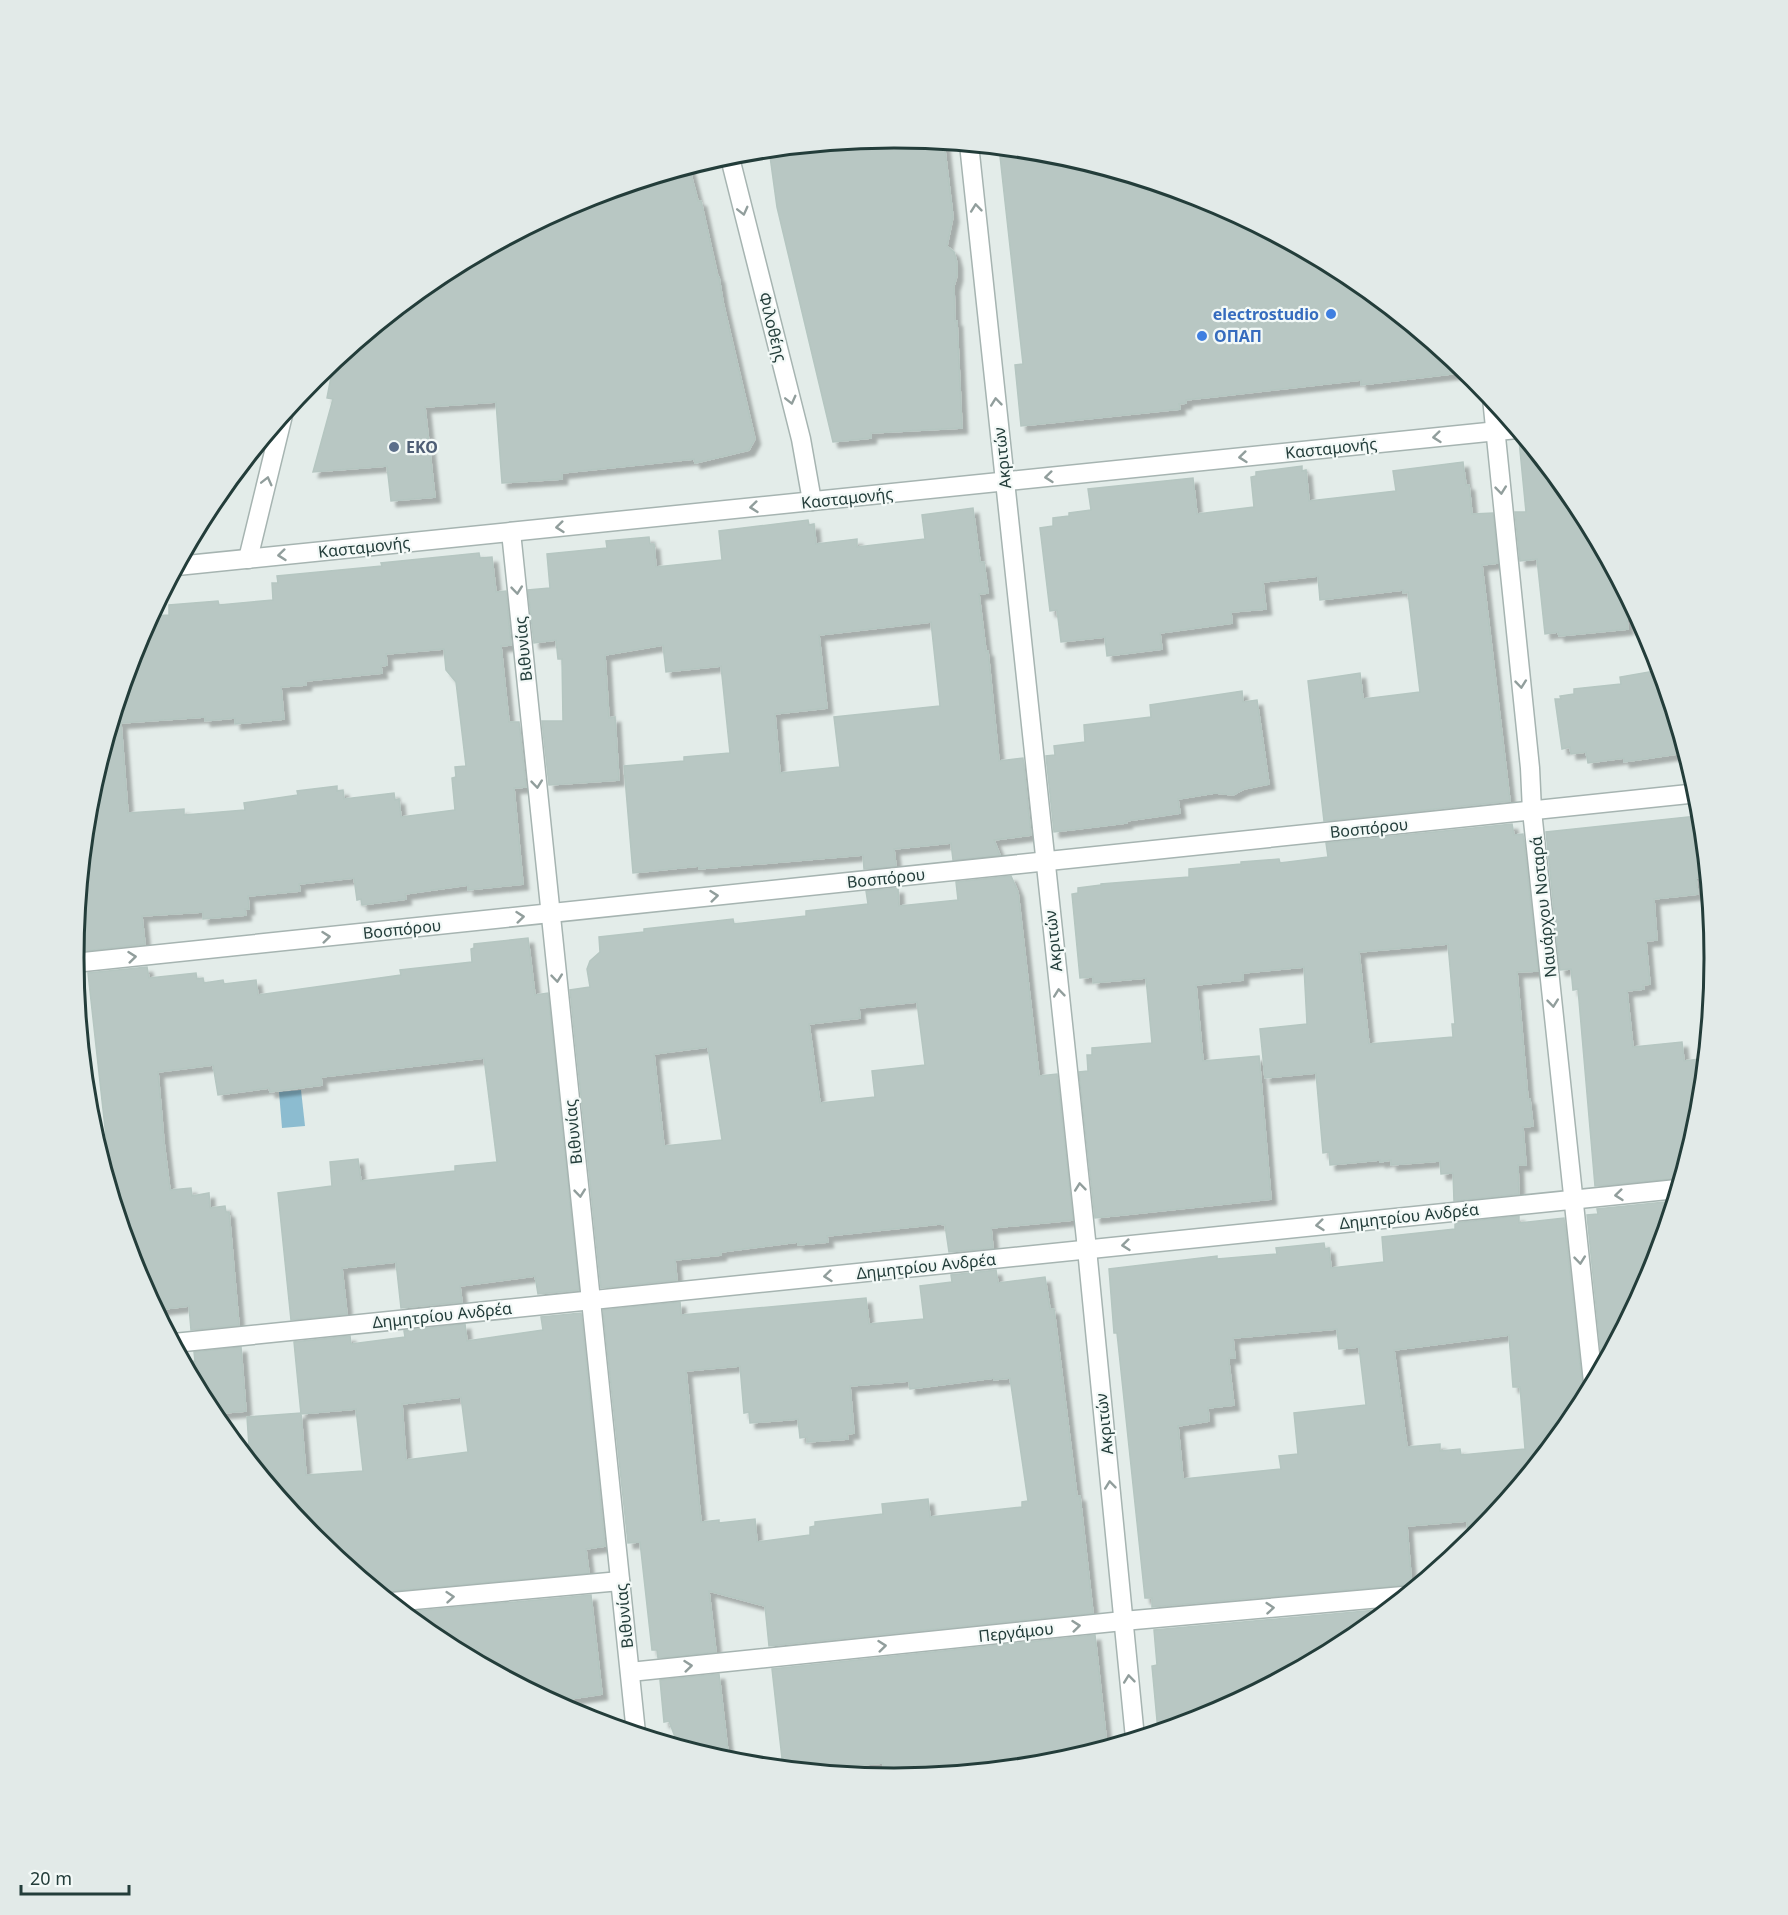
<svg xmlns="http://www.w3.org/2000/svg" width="1788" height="1915" viewBox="0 0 1788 1915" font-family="'Noto Sans',sans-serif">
<defs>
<filter id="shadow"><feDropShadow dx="5.5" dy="5.5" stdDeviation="1.5" flood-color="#0004"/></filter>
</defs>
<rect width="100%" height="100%" fill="#e3ece9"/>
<polygon fill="#8cbcd0" points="301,1090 305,1126 282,1128 279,1092"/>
<g fill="#b8c7c3" stroke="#b5c6c1" stroke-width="1.5" fill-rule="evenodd" filter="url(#shadow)">
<polygon points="894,137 944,142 953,217 947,246 954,252 957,263 957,276 954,286 955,321 957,321 962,428 871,433 871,438 833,442 777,207 769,149"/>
<polygon points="999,147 1054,153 1208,200 1350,275 1468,372 1361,385 1361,380 1186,400 1186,403 1179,404 1180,409 1021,426 1015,365 1023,364"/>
<polygon points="689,167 698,201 701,201 718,277 719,277 723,302 755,439 749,450 695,463 694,459 562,473 562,479 502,483 496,402 425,407 435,497 391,501 387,466 313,472 333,399 327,398 334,361 438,275 580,199"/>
<polygon points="1524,438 1576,502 1624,591 1628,629 1559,636 1558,632 1545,634 1537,559 1520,561 1515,512 1526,512 1519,440"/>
<polygon points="1463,462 1466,485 1469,485 1472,514 1493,513 1498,563 1482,565 1510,801 1324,821 1308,681 1360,673 1363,699 1420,692 1408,592 1403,593 1403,590 1320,600 1318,576 1263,582 1266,609 1231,612 1232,623 1160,633 1162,649 1107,656 1105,637 1061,642 1057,610 1050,611 1040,528 1053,526 1053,518 1069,516 1069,513 1091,510 1088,489 1193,478 1197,514 1254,507 1251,477 1256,476 1256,472 1302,466 1302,471 1306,470 1309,501 1396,491 1393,471"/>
<path d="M973,508L980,562H984L988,593L979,594L986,651H988L999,761L1023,758L1031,835L994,840L1000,855L953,860L951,843L894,849L896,866L864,869L863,855L699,869V866L633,873L624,766L684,761V757L730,753L721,666L666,672L663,645L605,655L609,718L615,717L619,780L549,785L542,721H563L562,659H558L556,640L534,643L528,590L550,588L547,554L607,548L606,541L649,537L650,544H654L656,567L722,560L719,531L808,520L809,525L814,524L816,544L857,539V547L925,539L922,515ZM931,622L940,706L834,717L840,767L780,773L775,714L827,708L819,635Z"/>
<path d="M479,553L480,558L492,557L496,592L506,591L511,645L501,646L509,722H519L526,787L514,788L523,884L468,890V885L405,894L406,899L362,905L361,899L357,900L354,878L299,884L300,891L248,896L249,909H245L246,915L203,919V912L142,916L145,944L85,951L83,935H79L78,915L89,797L136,643L151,616L169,615V605L218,601L219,605L273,600L272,583H278L277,576L382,566L381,563ZM444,649L446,670L456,682L466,766L455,767L456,777L452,778L455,810L401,817L399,799L395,800L394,793L344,799L343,790L337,791V786L297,791L298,795L244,803L245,810L184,815V809L128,813L121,723L205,717V721L235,718V724L284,719L281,687L306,685V681L382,673L381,666L387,665L386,654Z"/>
<polygon points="1660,670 1685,753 1624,762 1624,758 1588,763 1586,752 1571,754 1570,747 1562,749 1555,699 1561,699 1560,696 1574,694 1574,689 1621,684 1620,677"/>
<polygon points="1242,691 1243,702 1257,700 1269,784 1244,789 1233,795 1215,793 1178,799 1180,813 1126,821 1127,823 1054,832 1046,756 1055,755 1054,746 1085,742 1084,725 1151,717 1150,705"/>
<polygon points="1697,816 1697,821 1701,820 1707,876 1696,878 1698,894 1654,899 1657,940 1646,941 1650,984 1643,985 1644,989 1627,991 1633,1047 1682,1042 1684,1061 1699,1059 1702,1085 1699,1118 1680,1178 1595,1186 1578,989 1573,990 1571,969 1560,970 1546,832"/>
<path d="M1512,824L1514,835L1523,834L1538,971L1517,972L1528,1099H1530L1533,1126L1523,1127L1526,1165H1518L1519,1194L1454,1201L1453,1173L1441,1174L1440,1161L1391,1165V1160L1380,1162V1160L1330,1165L1329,1152L1323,1153L1316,1073L1265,1078L1260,1029L1307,1024L1304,967L1243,973V980L1196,985L1203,1061L1259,1056L1271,1199L1095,1218L1079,1072L1088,1071L1087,1055H1092V1048L1152,1043L1146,978L1093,983V977L1080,978L1072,894L1078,893V888L1101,885V884L1189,877V869L1241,864V862L1279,859L1280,863L1328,857L1326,843ZM1448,944L1455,1024H1452L1453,1037L1369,1044L1359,952Z"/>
<path d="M1011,876L1018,892L1039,1076L1057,1074L1073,1220L991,1228L993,1248L949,1252L945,1225L940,1224L827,1236L828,1242L798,1245V1242L721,1252V1255L675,1260L677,1280L601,1288L570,990L590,987L587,969L590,961L600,952L599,937L644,932V929L733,919L734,924L806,916V911L868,904L866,891L898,888L899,906L958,900L956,882ZM917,1002L925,1065L872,1071L875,1097L820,1103L809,1024L860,1018L859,1008ZM708,1047L722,1140L664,1146L654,1054Z"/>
<polygon points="528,938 535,995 548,993 579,1290 538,1294 535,1276 460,1286 462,1302 401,1308 396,1262 342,1268 347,1314 291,1320 278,1193 332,1186 330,1162 358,1159 361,1181 455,1171 455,1166 497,1162 484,1058 321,1077 322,1085 270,1092 269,1088 218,1095 213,1065 158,1072 164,1142 170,1190 191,1188 192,1196 209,1193 210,1208 225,1206 226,1212 229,1212 239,1325 191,1330 189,1306 157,1310 136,1271 112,1191 88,973 147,967 149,978 196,973 197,979 203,978 204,983 223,980 224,984 256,980 258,995 401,975 400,970 472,962 471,949 474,948 474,944"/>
<polygon points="1674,1201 1652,1272 1602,1364 1587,1215 1598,1214 1597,1209"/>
<path d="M1519,1216V1223L1564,1218L1582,1383L1588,1392L1576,1414L1474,1538L1468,1542L1467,1521L1407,1526L1412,1589L1402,1585L1152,1607V1598H1145L1117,1333H1114L1109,1269L1217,1256V1259L1277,1254L1276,1248L1324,1243L1325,1249L1329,1248L1331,1268L1384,1262L1382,1237L1455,1229V1223ZM1337,1329L1339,1349L1359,1347L1366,1405L1294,1413L1298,1454L1279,1456L1281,1469L1183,1479L1178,1426L1209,1421L1208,1408L1234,1405L1229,1363V1358H1235L1233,1338ZM1509,1335L1513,1387H1520L1525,1449L1461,1455L1460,1449L1440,1451V1444L1407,1447L1394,1350Z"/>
<path d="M996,1270L998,1283L1045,1277L1050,1309H1054L1077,1496H1080L1093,1613L769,1646L765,1606L709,1591L716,1652L658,1658L657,1650H652L640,1542L628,1543L603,1310L680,1302L681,1315L866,1298L869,1324L924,1319L920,1286L952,1282L951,1275ZM740,1366L744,1413L749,1412L750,1423L798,1419L800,1438L807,1437V1442L848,1439L847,1434L854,1433L850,1386L909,1381L910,1389L994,1378V1380L1010,1378L1028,1501L1022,1502V1507L930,1517L928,1499L882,1504L883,1514L815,1522V1526L810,1527V1535L757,1542L755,1519L719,1523V1520L701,1522L686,1371Z"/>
<path d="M581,1313L605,1546L586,1549L589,1573L391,1591L384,1595L314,1537L250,1461L247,1417L301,1413L306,1475L363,1471L356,1409L301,1414L294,1342L350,1336L351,1344L405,1337L404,1331L465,1324L467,1341L543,1330L541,1317ZM461,1397L468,1452L406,1460L402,1404Z"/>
<polygon points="241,1347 246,1411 212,1414 184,1362 195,1361 194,1352"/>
<polygon points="591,1595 602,1694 570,1699 571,1711 438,1640 405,1612"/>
<polygon points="1388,1609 1350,1640 1208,1716 1158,1731 1152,1666 1157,1665 1154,1630"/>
<polygon points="1095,1635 1107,1746 1054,1762 894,1778 890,1778 889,1769 883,1770 883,1763 829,1768 830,1772 783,1767 772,1669"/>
<polygon points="719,1674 729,1761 678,1745 669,1721 664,1722 660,1680"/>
</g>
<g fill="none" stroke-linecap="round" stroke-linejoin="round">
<defs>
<g id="minor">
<polyline points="969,144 1087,1249 1135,1738"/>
<polyline points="1492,398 1530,768 1532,811 1593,1382"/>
<polyline points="248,559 283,415"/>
<polyline points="74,963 1698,793"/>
<polyline points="174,1343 1677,1189"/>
<polyline points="392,1602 620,1581"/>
<polyline points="630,1672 1123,1621 1403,1596"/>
</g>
<g id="tertiary">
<polyline points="729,154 801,439 812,501"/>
<polyline points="511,532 636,1733"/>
<polyline points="177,566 1517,429"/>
</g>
</defs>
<use href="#minor" stroke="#a6b4b1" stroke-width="21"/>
<use href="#tertiary" stroke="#a6b4b1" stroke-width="21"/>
<use href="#minor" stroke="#fff" stroke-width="18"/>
<use href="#tertiary" stroke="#fff" stroke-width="18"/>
</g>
<defs><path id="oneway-chevron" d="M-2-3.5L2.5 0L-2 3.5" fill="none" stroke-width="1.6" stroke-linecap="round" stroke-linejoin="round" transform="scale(1.5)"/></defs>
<g stroke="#919e9c">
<use href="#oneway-chevron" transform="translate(976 208) rotate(-96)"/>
<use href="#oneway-chevron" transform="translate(743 211) rotate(76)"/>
<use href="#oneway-chevron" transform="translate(791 400) rotate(76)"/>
<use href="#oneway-chevron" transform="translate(996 402) rotate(-96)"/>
<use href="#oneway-chevron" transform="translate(1437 437) rotate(174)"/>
<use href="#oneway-chevron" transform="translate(1243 457) rotate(174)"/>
<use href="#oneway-chevron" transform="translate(1049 477) rotate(174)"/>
<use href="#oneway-chevron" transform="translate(267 481) rotate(-76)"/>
<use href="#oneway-chevron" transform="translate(1501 490) rotate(84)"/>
<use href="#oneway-chevron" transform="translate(754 507) rotate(174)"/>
<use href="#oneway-chevron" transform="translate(560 527) rotate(174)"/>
<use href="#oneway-chevron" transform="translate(282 555) rotate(174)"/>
<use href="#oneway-chevron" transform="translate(517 590) rotate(84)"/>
<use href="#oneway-chevron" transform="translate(1521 684) rotate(84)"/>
<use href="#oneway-chevron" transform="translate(537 784) rotate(84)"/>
<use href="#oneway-chevron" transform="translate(714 896) rotate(-6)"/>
<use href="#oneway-chevron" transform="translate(520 917) rotate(-6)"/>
<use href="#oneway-chevron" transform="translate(326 937) rotate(-6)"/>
<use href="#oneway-chevron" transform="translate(132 957) rotate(-6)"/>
<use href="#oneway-chevron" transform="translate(557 978) rotate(84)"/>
<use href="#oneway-chevron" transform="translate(1059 993) rotate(-96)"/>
<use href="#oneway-chevron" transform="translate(1553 1003) rotate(84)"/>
<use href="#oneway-chevron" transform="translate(1080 1187) rotate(-96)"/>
<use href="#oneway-chevron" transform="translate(580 1193) rotate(84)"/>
<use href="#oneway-chevron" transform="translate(1619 1195) rotate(174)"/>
<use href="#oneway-chevron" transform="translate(1320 1225) rotate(174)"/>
<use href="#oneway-chevron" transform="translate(1126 1245) rotate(174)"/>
<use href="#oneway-chevron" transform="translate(1580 1260) rotate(84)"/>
<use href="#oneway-chevron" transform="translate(828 1276) rotate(174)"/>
<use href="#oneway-chevron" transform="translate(1110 1485) rotate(-96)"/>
<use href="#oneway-chevron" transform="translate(450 1597) rotate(-5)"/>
<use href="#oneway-chevron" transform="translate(1270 1608) rotate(-5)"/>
<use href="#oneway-chevron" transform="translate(1076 1626) rotate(-6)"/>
<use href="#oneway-chevron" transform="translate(882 1646) rotate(-6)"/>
<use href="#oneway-chevron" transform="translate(688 1666) rotate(-6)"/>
<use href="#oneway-chevron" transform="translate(1129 1679) rotate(-96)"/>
</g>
<g fill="#3f7fe0" stroke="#f3f9f7" stroke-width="2">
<circle cx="1331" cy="314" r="6"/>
<circle cx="1202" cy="336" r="6"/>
</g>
<circle fill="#5c6f8a" stroke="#f3f9f7" stroke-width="2" cx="394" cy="447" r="6"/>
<g text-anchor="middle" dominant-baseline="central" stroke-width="4.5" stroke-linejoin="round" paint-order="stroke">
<g font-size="16" font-weight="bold" fill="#366cbe" stroke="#f3f9f7" text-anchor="end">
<text x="1319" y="314">electrostudio</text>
<text x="1214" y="336" text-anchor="start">ΟΠΑΠ</text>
</g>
<g font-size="16" fill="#233d3a" stroke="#f3f9f7">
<text transform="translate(773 327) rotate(76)">Φιλοθέης</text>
<text transform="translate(1331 448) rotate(-6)">Κασταμονής</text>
<text transform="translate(1002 458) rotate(-96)">Ακριτών</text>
<text transform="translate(847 498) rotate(-6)">Κασταμονής</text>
<text transform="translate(364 547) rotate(-6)">Κασταμονής</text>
<text transform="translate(523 649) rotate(-96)">Βιθυνίας</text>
<text transform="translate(1369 828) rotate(-6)">Βοσπόρου</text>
<text transform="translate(886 878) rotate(-6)">Βοσπόρου</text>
<text transform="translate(1543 907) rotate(-96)">Ναυάρχου Νοταρά</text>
<text transform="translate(402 929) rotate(-6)">Βοσπόρου</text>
<text transform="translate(1053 941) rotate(-96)">Ακριτών</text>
<text transform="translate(573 1132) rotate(-96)">Βιθυνίας</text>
<text transform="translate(1409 1216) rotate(-6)">Δημητρίου Ανδρέα</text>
<text transform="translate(926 1266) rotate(-6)">Δημητρίου Ανδρέα</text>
<text transform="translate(442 1315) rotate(-6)">Δημητρίου Ανδρέα</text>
<text transform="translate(1104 1424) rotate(-96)">Ακριτών</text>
<text transform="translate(624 1616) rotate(-96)">Βιθυνίας</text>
<text transform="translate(1016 1632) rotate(-6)">Περγάμου</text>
</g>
<g font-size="16" font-weight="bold" fill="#4e5e75" stroke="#f3f9f7" text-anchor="start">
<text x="406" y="447">EKO</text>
</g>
</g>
<path d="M0 0H1788V1915H0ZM84 958a810 810 0 1 1 1620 0a810 810 0 1 1-1620 0Z" fill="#e2eae8" fill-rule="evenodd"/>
<path fill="none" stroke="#233d3a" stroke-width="3" d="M84 958a810 810 0 1 1 1620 0a810 810 0 1 1-1620 0Z"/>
<path d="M21 1885v9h108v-9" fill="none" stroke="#233d3a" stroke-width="3"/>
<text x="30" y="1885" font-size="18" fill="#233d3a" stroke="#f3f9f7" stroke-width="4.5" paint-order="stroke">20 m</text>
</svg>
